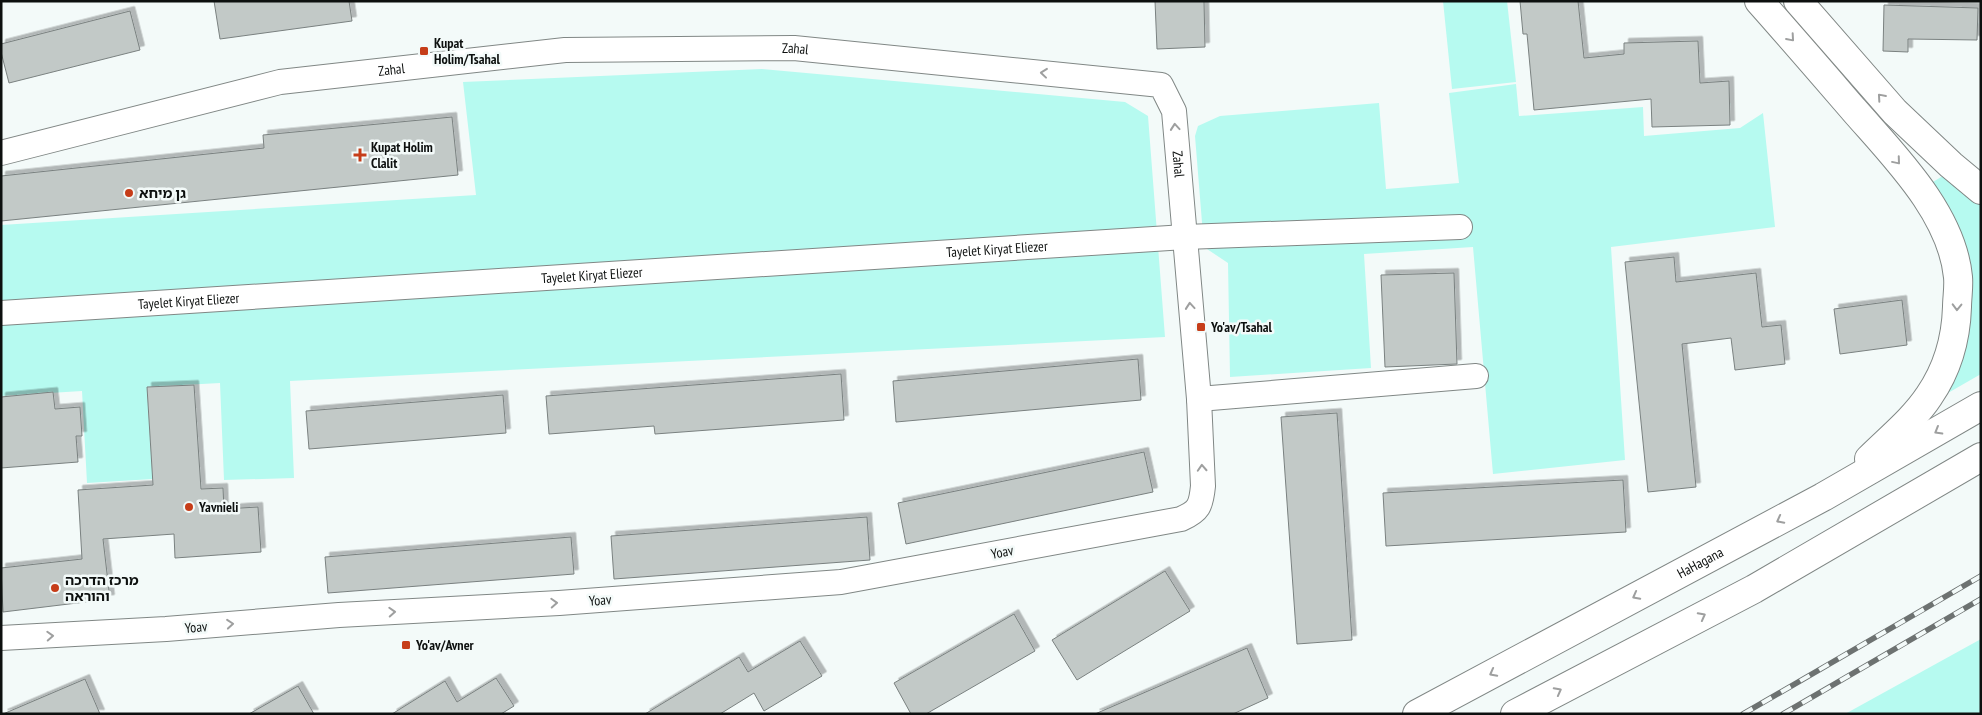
<svg xmlns="http://www.w3.org/2000/svg" width="1982" height="715" viewBox="0 0 1982 715" font-family="'PT Sans Narrow','Noto Sans Hebrew',sans-serif">
<defs>
<filter id="shadow"><feDropShadow dx="4.5" dy="-4.5" stdDeviation="0" flood-color="#0004"/></filter>
</defs>
<rect width="100%" height="100%" fill="#f3faf9"/>
<g fill="#b6faf0">
<polygon points="1443,1 1507,1 1516,82 1452,89"/>
<polygon points="762,69 1125,102 1148,116 1165,337 290,381 294,478 224,480 220,383 147,387 153,479 87,483 82,391 1,396 1,225 476,195 463,82"/>
<polygon points="1516,84 1519,116 1643,107 1644,136 1740,128 1763,113 1775,227 1611,247 1625,460 1493,474 1473,247 1364,254 1371,368 1230,377 1228,263 1204,247 1195,136 1198,126 1220,116 1379,103 1386,189 1459,183 1449,93"/>
<polygon points="1946,174 1981,203 1981,374 1934,401 1968,322 1928,185"/>
<polygon points="1981,639 1981,714 1845,714"/>
</g>
<g fill="#c2c9c7" stroke="#7a8180" filter="url(#shadow)">
<polygon points="214,1 349,1 352,21 220,39"/>
<polygon points="1155,1 1204,1 1205,47 1157,49"/>
<polygon points="1520,1 1578,1 1584,58 1624,54 1624,43 1698,41 1700,83 1729,81 1730,125 1652,127 1651,99 1534,110 1527,34 1523,34"/>
<polygon points="1884,5 1978,8 1977,40 1908,39 1908,52 1883,51"/>
<polygon points="130,11 140,50 9,83 1,52 1,44"/>
<polygon points="452,117 458,175 1,221 1,176 264,148 263,135"/>
<polygon points="1674,257 1676,282 1756,273 1762,327 1781,325 1785,364 1735,370 1731,338 1682,344 1696,487 1648,492 1625,262"/>
<polygon points="1454,273 1457,364 1385,367 1381,275"/>
<polygon points="1902,300 1907,345 1840,354 1834,309"/>
<polygon points="1138,359 1141,400 896,422 893,381"/>
<polygon points="841,374 844,420 655,434 654,426 549,434 546,396"/>
<polygon points="194,385 201,489 223,488 224,509 258,507 261,552 175,558 174,534 103,539 110,599 3,612 1,568 82,559 78,490 153,485 147,387"/>
<polygon points="53,392 55,409 80,407 82,436 76,436 78,462 1,468 1,397"/>
<polygon points="503,395 506,433 309,449 306,411"/>
<polygon points="1337,413 1352,640 1297,644 1281,417"/>
<polygon points="1144,452 1153,492 906,544 898,503"/>
<polygon points="1623,480 1626,532 1386,546 1383,493"/>
<polygon points="867,517 870,560 614,579 611,536"/>
<polygon points="571,537 574,574 328,593 325,557"/>
<polygon points="1165,571 1190,611 1077,680 1052,640"/>
<polygon points="1014,614 1035,651 926,714 911,714 894,683"/>
<polygon points="800,641 822,676 764,711 754,693 720,714 645,714 739,657 748,672"/>
<polygon points="1247,648 1268,698 1233,714 1095,714"/>
<polygon points="496,678 514,706 501,714 392,714 445,681 457,702"/>
<polygon points="85,679 100,714 3,714"/>
<polygon points="298,686 314,714 249,714"/>
</g>
<g fill="none" stroke-linecap="round" stroke-linejoin="round">
<defs>
<g id="street">
<path id="s1" d="M1,153L280,82L565,50L794,48L1161,85L1174,111L1199,399L1203,486C1201,506 1199,511 1181,519L841,582L559,603L339,615L166,629L1,638"/>
<path id="s2" d="M1,313L1185,237L1460,227"/>
<polyline points="1199,399 1476,376"/>
</g>
<g id="highway">
<path d="M1759,1C1791,37 1822,73 1854,110C1894,156 1952,213 1958,277C1959,287 1957,298 1957,307C1956,339 1947,370 1929,396C1914,419 1888,440 1869,459"/>
<polyline points="1798,1 1895,112 1951,165 1981,190"/>
<path id="s3" d="M1417,714L1823,497L1981,406"/>
<polyline points="1515,714 1754,589 1981,457"/>
</g>
</defs>
<use href="#street" stroke="#808785" stroke-width="26"/>
<use href="#highway" stroke="#808785" stroke-width="30"/>
<use href="#street" stroke="#fff" stroke-width="24"/>
<use href="#highway" stroke="#fff" stroke-width="28"/>
<defs>
<g id="rail">
<polyline points="1743,714 1981,576"/>
<polyline points="1783,714 1981,599"/>
</g>
</defs>
<use href="#rail" stroke="#6d7271" stroke-width="5.5"/>
<use href="#rail" stroke="#f3faf9" stroke-width="4" stroke-dasharray="11" stroke-linecap="butt"/>
</g>
<defs><path id="oneway-chevron" d="M-2-3.5L2.5 0L-2 3.5" fill="none" stroke-width="1.6" stroke-linecap="round" stroke-linejoin="round" transform="scale(1.25)"/></defs>
<g stroke="#9e9f9f">
<use href="#oneway-chevron" transform="translate(1791 38) rotate(49)"/>
<use href="#oneway-chevron" transform="translate(1044 73) rotate(-174)"/>
<use href="#oneway-chevron" transform="translate(1881 97) rotate(-131)"/>
<use href="#oneway-chevron" transform="translate(1175 127) rotate(-95)"/>
<use href="#oneway-chevron" transform="translate(1897 161) rotate(50)"/>
<use href="#oneway-chevron" transform="translate(1190 306) rotate(-95)"/>
<use href="#oneway-chevron" transform="translate(1957 307) rotate(91)"/>
<use href="#oneway-chevron" transform="translate(1938 431) rotate(150)"/>
<use href="#oneway-chevron" transform="translate(1202 468) rotate(-93)"/>
<use href="#oneway-chevron" transform="translate(1780 520) rotate(152)"/>
<use href="#oneway-chevron" transform="translate(1636 596) rotate(152)"/>
<use href="#oneway-chevron" transform="translate(554 603) rotate(-3)"/>
<use href="#oneway-chevron" transform="translate(392 612) rotate(-3)"/>
<use href="#oneway-chevron" transform="translate(1702 616) rotate(-28)"/>
<use href="#oneway-chevron" transform="translate(230 624) rotate(-5)"/>
<use href="#oneway-chevron" transform="translate(50 636) rotate(-3)"/>
<use href="#oneway-chevron" transform="translate(1493 673) rotate(152)"/>
<use href="#oneway-chevron" transform="translate(1558 691) rotate(-28)"/>
</g>
<g fill="#c63d19" stroke="#f3faf9" stroke-width="2">
<rect x="419" y="46" width="10" height="10" rx="2.5"/>
<path d="M357.5 147.5h5v5h5v5h-5v5h-5v-5h-5v-5h5z"/>
<circle cx="129" cy="193" r="5"/>
<rect x="1196" y="322" width="10" height="10" rx="2.5"/>
<circle cx="189" cy="507" r="5"/>
<circle cx="55" cy="588" r="5"/>
<rect x="401" y="640" width="10" height="10" rx="2.5"/>
</g>
<g text-anchor="middle" dominant-baseline="central" stroke-width="5" stroke-linejoin="round" paint-order="stroke">
<g font-size="14" font-weight="bold" fill="#0d100f" stroke="#f3faf9" text-anchor="start">
<text x="434" y="43">Kupat<tspan x="434" dy="16">Holim/Tsahal</tspan></text>
<text x="371" y="147">Kupat Holim<tspan x="371" dy="16">Clalit</tspan></text>
<text x="139" y="193">גן מיחא</text>
<text x="1211" y="327">Yo'av/Tsahal</text>
<text x="199" y="507">Yavnieli</text>
<text x="65" y="580">מרכז הדרכה<tspan x="65" dy="16">והוראה</tspan></text>
<text x="416" y="645">Yo'av/Avner</text>
</g>
<g font-size="14" fill="#0d100f" stroke="#f3faf9">
<text stroke="none"><textPath href="#s1" startOffset="805">Zahal</textPath></text>
<text stroke="none"><textPath href="#s1" startOffset="400">Zahal</textPath></text>
<text stroke="none"><textPath href="#s1" startOffset="1255">Zahal</textPath></text>
<text stroke="none"><textPath href="#s2" startOffset="998">Tayelet Kiryat Eliezer</textPath></text>
<text stroke="none"><textPath href="#s2" startOffset="592">Tayelet Kiryat Eliezer</textPath></text>
<text stroke="none"><textPath href="#s2" startOffset="188">Tayelet Kiryat Eliezer</textPath></text>
<text transform="translate(1002 552) rotate(-11)">Yoav</text>
<text stroke="none"><textPath href="#s3" startOffset="321">HaHagana</textPath></text>
<text transform="translate(600 600) rotate(-4)">Yoav</text>
<text transform="translate(196 627) rotate(-5)">Yoav</text>
</g>
</g>
<rect width="1982" height="715" fill="none" stroke="#0d100f" stroke-width="5"/>
</svg>
